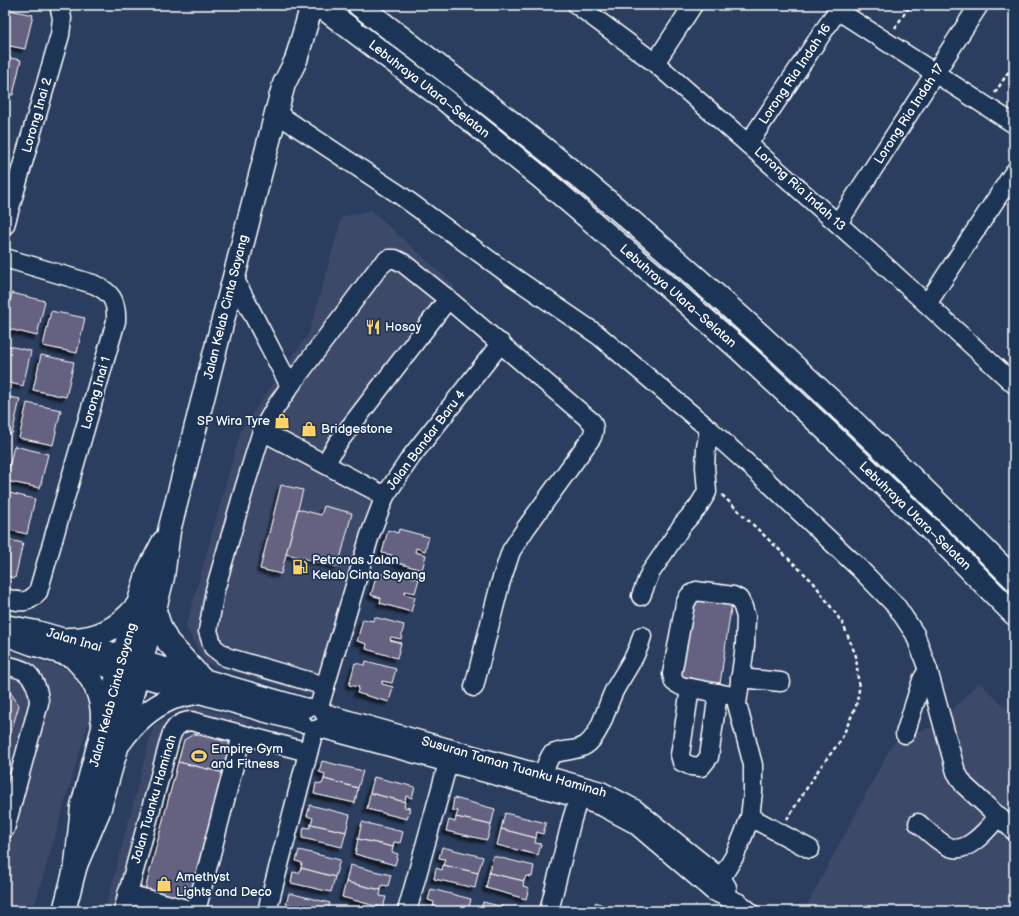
<svg xmlns="http://www.w3.org/2000/svg" width="1019" height="916" viewBox="0 0 1019 916" font-family="'Balsamiq Sans',sans-serif">
<defs>
<filter id="shadow"><feDropShadow dx="-3.5" dy="3.5" stdDeviation="1" flood-color="#0009"/></filter>
</defs>
<rect width="100%" height="100%" fill="#2b3e5f"/>
<filter id="ink" filterUnits="userSpaceOnUse"><feTurbulence type="fractalNoise" baseFrequency=".025" numOctaves="2"/><feDisplacementMap in="SourceGraphic" scale="8" xChannelSelector="R" yChannelSelector="G"/><feConvolveMatrix kernelMatrix="1 2 1 2 8 2 1 2 1" color-interpolation-filters="sRGB"/></filter>
<g filter="url(#ink)">
<g fill="#3c4969">
<polygon points="371,210 455,286 324,459 381,491 316,697 205,663 186,627 241,430 309,333 342,217"/>
<polygon points="5,651 70,670 92,710 33,911 5,911"/>
<polygon points="979,682 1014,716 1014,911 804,911 892,745 900,736 937,726"/>
<polygon points="192,705 249,721 197,911 105,911 153,727"/>
</g>
<g fill="#656281" stroke="#fff" filter="url(#shadow)">
<polygon points="5,5 11,5 10,10 33,15 25,49 5,45"/>
<polygon points="5,57 21,60 13,95 5,94"/>
<polygon points="12,293 45,301 37,336 5,328 5,322"/>
<polygon points="51,311 85,318 77,353 43,346"/>
<polygon points="5,345 31,351 23,386 5,382"/>
<polygon points="41,355 74,362 66,397 33,390"/>
<polygon points="5,396 20,399 12,434 5,433"/>
<polygon points="27,403 61,410 53,445 19,438"/>
<polygon points="14,446 48,454 40,488 6,481"/>
<polygon points="281,485 303,490 281,574 260,569"/>
<polygon points="5,492 35,499 27,534 5,529"/>
<polygon points="324,506 352,513 338,567 286,554 298,509 321,515"/>
<polygon points="399,529 429,537 425,551 416,548 415,552 426,555 422,570 391,561 392,555 382,553 388,530 398,533"/>
<polygon points="5,539 23,543 15,578 5,576"/>
<polygon points="389,571 419,579 415,593 405,591 404,594 415,597 411,612 380,603 381,598 371,595 377,573 387,575"/>
<polygon points="693,600 732,601 720,684 677,678"/>
<polygon points="374,617 404,625 401,639 391,637 390,640 401,643 397,658 366,649 367,644 357,641 363,619 373,621"/>
<polygon points="366,661 396,669 392,683 382,681 382,684 393,687 389,702 357,693 359,687 349,685 355,663 365,665"/>
<polygon points="5,688 8,689 19,705 5,753"/>
<polygon points="194,734 232,743 224,773 178,762 184,740"/>
<polygon points="322,761 363,771 358,788 324,779 325,774 319,772"/>
<polygon points="178,762 224,773 191,902 145,890"/>
<polygon points="374,777 415,787 412,798 406,796 405,802 370,793"/>
<polygon points="324,779 358,788 355,803 314,794 316,783 322,784"/>
<polygon points="370,793 405,802 404,807 410,808 407,819 367,809"/>
<polygon points="454,798 495,809 491,825 456,817 458,811 452,810"/>
<polygon points="310,805 350,815 346,832 311,824 313,818 307,816"/>
<polygon points="505,813 546,823 543,834 537,832 536,838 501,829"/>
<polygon points="456,817 491,825 487,840 446,831 449,820 455,822"/>
<polygon points="362,822 403,832 400,843 394,842 393,847 358,839"/>
<polygon points="311,824 346,832 342,847 302,838 304,827 310,828"/>
<polygon points="501,829 536,838 535,843 541,844 538,855 497,845"/>
<polygon points="358,839 393,847 392,852 398,854 395,865 355,854"/>
<polygon points="442,847 483,857 478,873 443,865 445,859 439,858"/>
<polygon points="299,850 340,860 335,877 301,868 302,863 296,861"/>
<polygon points="493,856 534,866 532,877 526,876 524,881 489,873"/>
<polygon points="350,865 391,875 388,886 382,885 381,890 346,882"/>
<polygon points="443,865 478,873 475,888 434,879 436,868 442,870"/>
<polygon points="301,868 335,877 331,892 291,883 293,872 299,873"/>
<polygon points="489,873 524,881 523,886 529,888 526,899 486,888"/>
<polygon points="346,882 381,890 380,896 386,897 383,908 342,897"/>
<polygon points="431,889 471,899 468,911 447,911 433,907 434,902 428,900"/>
<polygon points="289,893 330,903 328,911 291,911 292,905 286,904"/>
<polygon points="483,902 520,911 481,911"/>
<polygon points="596,902 615,911 591,911"/>
</g>
<g fill="none" stroke-linecap="round" stroke-linejoin="round">
<defs>
<g id="minor">
<polyline points="577,5 655,63 748,144 881,262 1014,384"/>
<polyline points="837,10 1014,124"/>
<polyline points="655,63 693,5"/>
<polyline points="276,113 400,195 503,270 598,335 709,429 769,483 858,567 897,607 915,634 928,670 956,772 964,785 1014,831"/>
<polyline points="748,144 841,5"/>
<polyline points="838,223 979,5"/>
<polyline points="5,225 60,35 62,18 59,5"/>
<path d="M5,258L93,284C111,292 117,300 116,321L38,592C27,605 20,602 5,598"/>
<polyline points="234,278 290,386"/>
<polyline points="927,304 1014,172"/>
<polyline points="262,431 385,496"/>
<polyline points="325,464 337,444 448,299"/>
<polyline points="641,596 650,573 657,563 683,524 698,507 707,492 705,467 706,448 709,429"/>
<polyline points="5,624 37,630 307,708"/>
<polyline points="5,636 32,646 75,659 302,723"/>
<path d="M5,665C12,667 20,668 26,672C35,680 39,692 39,703L5,829"/>
<polyline points="740,678 781,682"/>
<path d="M325,686L226,657L213,647L208,631L215,590L245,486L262,431L275,408L290,386L379,267L388,259H395L403,263L448,299L592,422C595,428 594,431 592,437L526,528L511,551L500,584L474,687"/>
<polyline points="690,688 680,755 682,762 691,766 701,767 709,757 718,693"/>
<polyline points="319,707 370,535 385,496 411,457 501,343"/>
<polyline points="324,713 601,791 635,809 721,878 727,887"/>
<polyline points="320,728 578,798 603,807 635,824 713,891 739,903 749,911"/>
<polyline points="905,734 922,680 928,670"/>
<path d="M543,774L547,763L551,755C561,749 576,752 586,745C601,734 606,707 614,691C624,672 637,657 642,636"/>
<polyline points="750,817 810,849"/>
<path d="M918,823C925,829 944,847 953,848C970,852 989,827 999,816"/>
<polyline points="713,891 734,857 743,836 750,817 753,792 753,765 737,704 745,645 746,617 743,607 739,599 733,596 696,591 689,596 685,604 672,674 674,682 681,686 738,697"/>
<polyline points="127,894 194,911"/>
<path d="M123,911L170,739C173,728 179,722 191,721L308,752"/>
<polyline points="196,911 242,735"/>
<polyline points="267,911 314,730"/>
<polyline points="407,911 451,752"/>
<polyline points="549,911 572,819 582,787"/>
</g>
<g id="major">
<polyline points="155,611 161,629 168,642 199,676"/>
<path d="M68,639C96,640 118,629 136,607"/>
<path d="M75,659C92,676 103,696 102,720"/>
<path d="M121,741C134,723 150,708 171,699C178,696 188,695 195,693"/>
<polyline points="76,865 99,811 142,660 163,577 169,531 276,113 284,84 296,60 312,5"/>
<polyline points="64,911 76,865 82,806 118,672 148,571 163,542"/>
</g>
<g id="highway">
<polyline points="319,5 445,100 539,176 663,282 739,349 824,428 935,534 1014,614"/>
<path d="M359,5C425,56 492,106 556,158C717,290 868,431 1014,579"/>
</g>
</defs>
<use href="#minor" stroke="#fff" stroke-width="21"/>
<use href="#major" stroke="#fff" stroke-width="25"/>
<use href="#highway" stroke="#fff" stroke-width="25"/>
<g stroke="#fff" stroke-width="2.5" stroke-dasharray="4 3" stroke-linecap="butt">
<polyline points="895,28 910,5"/>
<polyline points="995,93 1014,63"/>
<polyline points="722,495 814,583 843,624 856,656 859,690 856,706 841,740 819,769 787,819"/>
</g>
<use href="#minor" stroke="#1d3557" stroke-width="18"/>
<use href="#major" stroke="#1d3557" stroke-width="22"/>
<use href="#highway" stroke="#1d3557" stroke-width="22"/>
</g>
</g>
<defs>
<symbol id="restaurant-bare" viewBox="-9 -9 18 18"><path d="M-5-6h1v4h1v-4h1v4h1v-4h1v5L-1.5 .5V6h-2V.5L-5-1ZM5-6V6H3V1.5H1.5Q1.5-4 5-6Z" fill="#ffd166" stroke="#1d3557" stroke-width="2.5" paint-order="stroke"/></symbol>
<symbol id="shop-bare" viewBox="-9 -9 18 18"><path d="M-5-2.5h2.3a2.7 3.5 0 0 1 5.4 0H5L5.5 6h-11ZM-1.5-2.5h3a1.5 2.3 0 0 0-3 0Z" fill="#ffd166" stroke="#1d3557" stroke-width="2.5" paint-order="stroke"/></symbol>
<symbol id="fuel-bare" viewBox="-9 -9 18 18"><path d="M-5.5-6h7V0h2V4h1.3V-2.5L3-4.5l.8-.8L6-3V5H2.5V1h-1V6h-7ZM-4.2-4.7v3.2H.2V-4.7Z" fill="#ffd166" stroke="#1d3557" stroke-width="2.5" paint-order="stroke"/></symbol>
<symbol id="stadium-bare" viewBox="-9 -9 18 18"><path d="M0-5a6.5 5 0 1 0 0 10a6.5 5 0 1 0 0-10ZM-3.5-1.8h7v3.6h-7Z" fill="#ffd166" stroke="#1d3557" stroke-width="2.5" paint-order="stroke"/></symbol>
</defs>
<g fill-rule="evenodd">
<use href="#restaurant-bare" x="362" y="316" width="22" height="22"/>
<use href="#shop-bare" x="271" y="410" width="22" height="22"/>
<use href="#shop-bare" x="298" y="418" width="22" height="22"/>
<use href="#fuel-bare" x="289" y="556" width="22" height="22"/>
<use href="#stadium-bare" x="188" y="745" width="22" height="22"/>
<use href="#shop-bare" x="153" y="873" width="22" height="22"/>
</g>
<g text-anchor="middle" dominant-baseline="central" stroke-width="3.5" stroke-linejoin="round" paint-order="stroke">
<g font-size="13" fill="#fff" stroke="#1d3557">
<text transform="translate(795 74) rotate(-56)">Lorong Ria Indah 16</text>
<text transform="translate(429 89) rotate(38)">Lebuhraya Utara–Selatan</text>
<text transform="translate(909 114) rotate(-57)">Lorong Ria Indah 17</text>
<text transform="translate(37 115) rotate(-74)">Lorong Inai 2</text>
<text transform="translate(800 189) rotate(42)">Lorong Ria Indah 13</text>
<text transform="translate(678 296) rotate(41)">Lebuhraya Utara–Selatan</text>
<text transform="translate(226 307) rotate(-76)">Jalan Kelab Cinta Sayang</text>
<text transform="translate(96 393) rotate(-74)">Lorong Inai 1</text>
<text transform="translate(426 440) rotate(-53)">Jalan Bandar Baru 4</text>
<text transform="translate(915 516) rotate(44)">Lebuhraya Utara–Selatan</text>
<text transform="translate(74 640) rotate(16)">Jalan Inai</text>
<text transform="translate(113 695) rotate(-75)">Jalan Kelab Cinta Sayang</text>
<text transform="translate(514 767) rotate(16)">Susuran Taman Tuanku Haminah</text>
<text transform="translate(154 799) rotate(-74)">Jalan Tuanku Haminah</text>
</g>
<g font-size="13" fill="#fff" stroke="#1d3557" text-anchor="start">
<text x="385" y="327">Hosay</text>
<text x="270" y="421" text-anchor="end">SP Wira Tyre</text>
<text x="321" y="429">Bridgestone</text>
<text x="312" y="560">Petronas Jalan<tspan x="312" dy="15">Kelab Cinta Sayang</tspan></text>
<text x="211" y="749">Empire Gym<tspan x="211" dy="15">and Fitness</tspan></text>
<text x="176" y="877">Amethyst<tspan x="176" dy="15">Lights and Deco</tspan></text>
</g>
</g>
<rect width="1019" height="916" fill="none" stroke="#1d3557" stroke-width="20"/>
<rect x="10" y="10" width="999" height="896" fill="none" stroke="#fff" stroke-width="1.5" filter="url(#ink)"/>
</svg>
